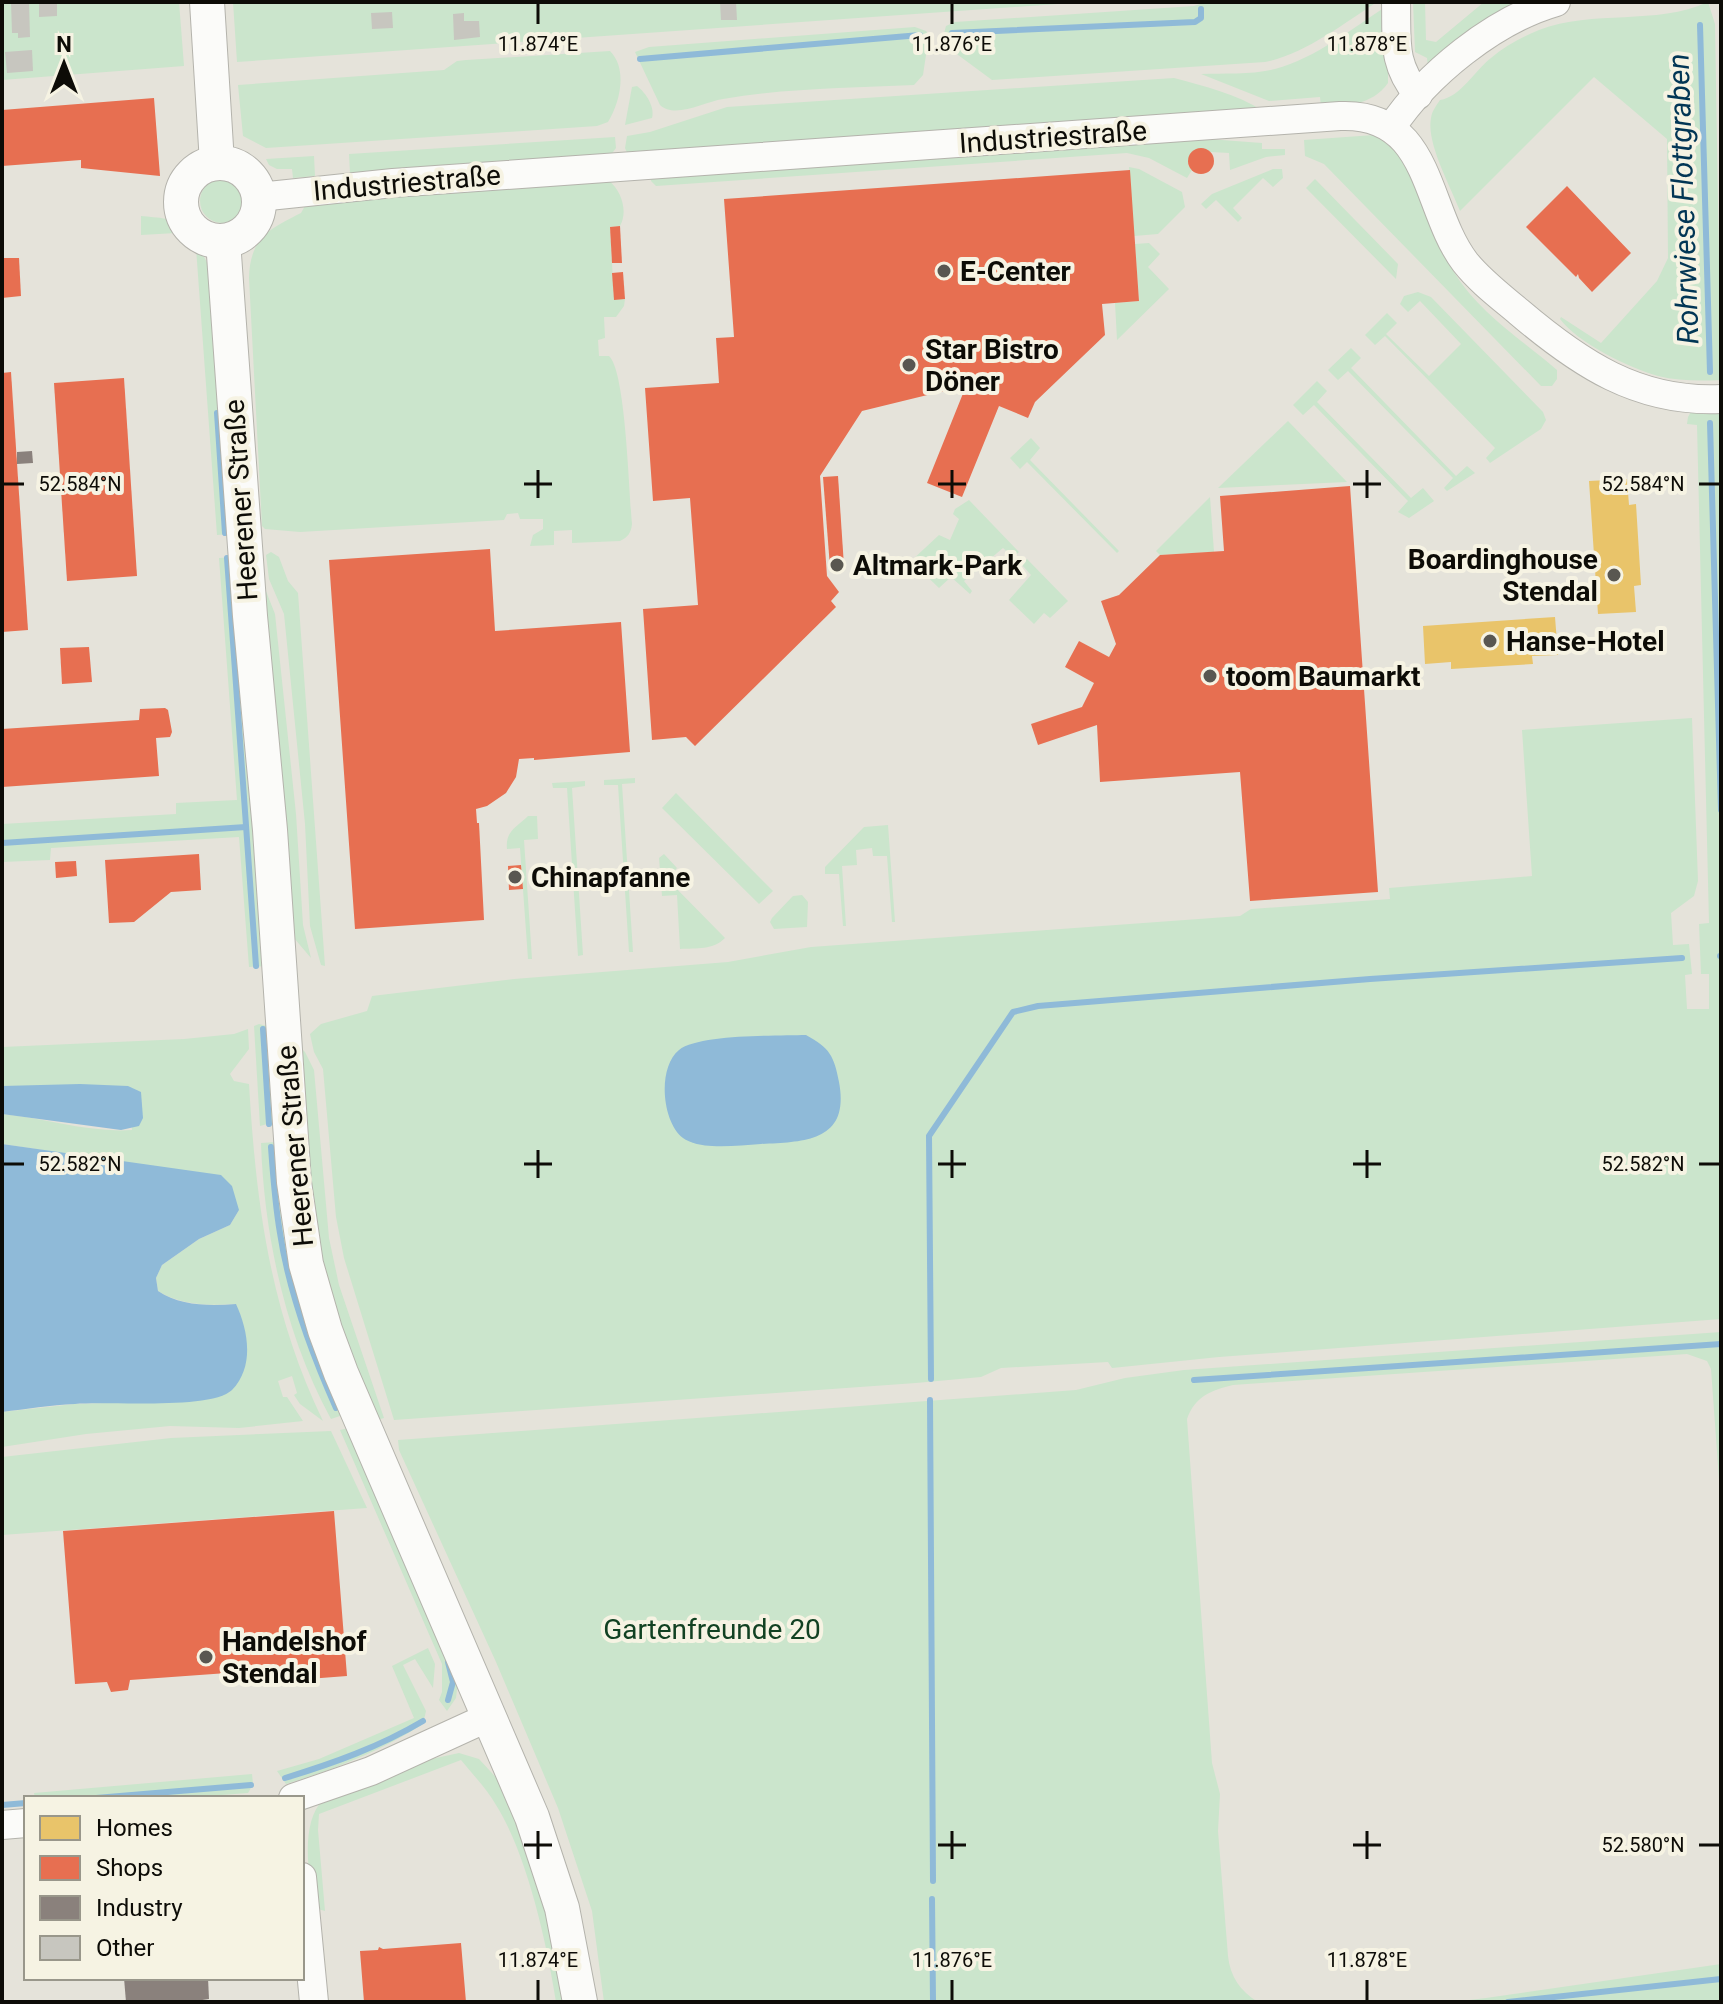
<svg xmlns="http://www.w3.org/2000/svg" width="1723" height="2004" viewBox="0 0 1723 2004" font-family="Roboto,sans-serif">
<rect width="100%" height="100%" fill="#e5e3da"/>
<g fill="#cbe5cc">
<polygon points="2,2 179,2 184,66 2,80"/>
<polygon points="233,2 1085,2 237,62"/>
<path d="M1206,2H1377C1343,24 1305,54 1265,62L992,80L954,52L943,37L946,26L955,22L1194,6Z"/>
<polygon points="1413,2 1425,2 1426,40 1436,42 1484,2 1521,2 1428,66 1427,58 1415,52"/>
<path d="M1708,2L1715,24L1721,380C1700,381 1678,381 1658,376C1629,368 1578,343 1560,319L1561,317L1601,343L1657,281L1668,258L1667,139L1594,77L1460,211C1451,187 1426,143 1431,118C1432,111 1436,106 1440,100C1461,97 1474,71 1491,58C1505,46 1522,37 1539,30C1593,9 1656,26 1708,2Z"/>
<path d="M1388,5V83C1372,106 1346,105 1321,107L1320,97L1269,101L1201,74C1225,73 1252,75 1275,69C1316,58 1353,28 1388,5Z"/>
<path d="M915,27L926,31L929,35L923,75L914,85C851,88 786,88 723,99C704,102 675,119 660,105L635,52L649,47Z"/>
<path d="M610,51C628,69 620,102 608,122L597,126L266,148L243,136L238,85L444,70L457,61L466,60Z"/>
<path d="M1174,78C1204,86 1237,94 1263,111L628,155L625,148L627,136L650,132L727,107Z"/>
<path d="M637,86C646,93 655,107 652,118L625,125L632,87Z"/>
<path d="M1374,135C1423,161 1428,228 1454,272C1478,312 1522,340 1557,370V379L1552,386H1541L1324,164L1305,156L1304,140Z"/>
<polygon points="615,137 616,148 610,156 350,173 349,154"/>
<polygon points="1195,138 1262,143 1262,149 1285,149 1285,155 1266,157 1230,170 1229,153 1211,152 1200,148 1190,154 1188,165 1192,170 1187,178 1149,158 1127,153 656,186 651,181 651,178"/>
<polygon points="314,156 315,176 293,178 292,169 277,169 269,165 266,159"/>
<polygon points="1129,167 1139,169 1182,192 1185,207 1158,234 1134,236"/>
<polygon points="1273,169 1282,169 1283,178 1273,187 1263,178 1233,208 1242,218 1238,222 1216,200 1206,209 1201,204 1212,194"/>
<circle cx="222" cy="201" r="22"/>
<polygon points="1315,179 1398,264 1396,279 1306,188"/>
<path d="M609,181C622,191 628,212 620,226L610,227L614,299H625L624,306L616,317H604L605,338L598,340L599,356H609C626,371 629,495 632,524C631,533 628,537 620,541L572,543V530L554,531V545L530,546L533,535L543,529V519H520L518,513L507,514L504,520L300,532L265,529L262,526L249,278C250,238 269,229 301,213L306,204L400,194Z"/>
<path d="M141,216C149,217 158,217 166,219C185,225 205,254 211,272L231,534L217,535L196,248L176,233L141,235Z"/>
<polygon points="1149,243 1160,254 1148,267 1169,289 1117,340 1115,303 1139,301 1135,244"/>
<polygon points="1418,292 1431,297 1543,412 1546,420 1541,429 1490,463 1486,458 1495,448 1385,336 1375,345 1365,335 1387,313 1397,323 1386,334 1429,376 1461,344 1420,301 1408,312 1400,304 1404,296"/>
<polygon points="1351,348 1361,358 1351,368 1456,476 1467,466 1475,473 1447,491 1444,488 1453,478 1348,371 1338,380 1328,370"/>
<polygon points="1317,381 1327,391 1317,402 1411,498 1423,488 1434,501 1409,518 1398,512 1408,501 1314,405 1303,415 1293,405"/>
<polygon points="1721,409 1721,1319 1219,1357 1112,1368 1108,1362 1001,1368 981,1377 916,1383 394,1420 344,1258 336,1217 323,1069 314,1052 310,1034 321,1024 367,1011 372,996 514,979 728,962 811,947 1240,916 1251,909 1390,899 1389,888 1532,876 1522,730 1692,718 1698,881 1694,896 1671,913 1673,945 1689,944 1692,974 1685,975 1687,1009 1709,1009 1709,974 1701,974 1699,924 1709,923 1697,425 1687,424 1688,417 1692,410"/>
<polygon points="1288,421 1347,482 1218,488"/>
<polygon points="1031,438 1040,448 1030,460 1119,551 1117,553 1027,462 1020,469 1010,458"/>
<polygon points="1210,497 1214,552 1160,555 1156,551"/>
<polygon points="969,500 1019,552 1013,557 1003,548 964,581 972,591 970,594 951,577 939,588 911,561 939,535 950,540 959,519 953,514 955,509"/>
<polygon points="271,552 279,557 288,581 298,593 325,966 321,965 310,926 305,824 284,614 269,579 266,555"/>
<polygon points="233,557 267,966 249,967 239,837 51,848 50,860 2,862 2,824 176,814 176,803 237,800 219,558"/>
<polygon points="1027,559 1068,601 1050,618 1044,613 1034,624 1009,600 1031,575 1022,565"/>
<polygon points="260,576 275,614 296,814 303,925 311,958 294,938"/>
<polygon points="635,778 635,783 622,784 633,952 629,952 618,785 604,785 604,780"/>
<polygon points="585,781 585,786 572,788 583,955 578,956 567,788 553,788 552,783"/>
<polygon points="676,793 773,891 759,904 662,808"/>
<path d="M528,816H537L538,839L524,840L532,959H528L520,848L507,849C505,831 517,827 528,816Z"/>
<polygon points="888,825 895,922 892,922 887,856 873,856 872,848 856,850 857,865 842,866 846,926 843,926 839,874 825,874 825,867 864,827"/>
<path d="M664,854L677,868L667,879L725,938C713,950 697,948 680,949L677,895L662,896L659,858Z"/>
<polygon points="802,895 808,902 807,927 774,929 770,922 772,918 793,896"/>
<polygon points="259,1024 267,1026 275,1122 260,1126 254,1026"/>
<path d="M248,1029L249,1049L230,1074L234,1081L249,1084C256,1204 270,1311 323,1421L300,1404L294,1395L297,1393L292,1376L278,1381L283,1397H287L303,1421L239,1428L170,1426L86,1434L2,1447V1412L74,1404L203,1400L230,1392L236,1304C209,1306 180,1305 158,1291L156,1278L162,1265L199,1239L230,1225L239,1210L43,1150L2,1144V1114C45,1118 89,1133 132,1130L128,1086H2V1047L184,1039L234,1034Z"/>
<polygon points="299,1046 305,1052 314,1070 329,1238 339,1285 384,1418 377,1420 317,1263"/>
<path d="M276,1142L343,1415L331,1419C286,1337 264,1236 261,1143Z"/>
<path d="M1721,1332V1507L1711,1369L1707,1361L1687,1354L1233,1385C1212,1390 1195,1396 1187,1419L1212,1763L1220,1794L1218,1831L1228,1956C1230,1976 1240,1991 1258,2002H604L592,1911L558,1808L496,1662L399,1450L398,1440L1076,1390L1125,1378L1184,1370Z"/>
<polygon points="349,1428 458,1681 456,1698 447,1711 439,1700 442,1692 442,1664 340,1430"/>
<polygon points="331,1431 367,1508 2,1535 2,1457 171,1438"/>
<path d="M428,1648L435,1664L433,1688L415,1659L403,1665L426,1711L423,1724C379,1752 335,1769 286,1784L277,1771L319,1759L414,1718L392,1666Z"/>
<path d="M459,1753L479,1759L503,1785L527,1840L570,2002H556C547,1944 527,1854 496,1805C487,1789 473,1775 461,1760L319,1814L318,1830L325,1911L318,1909C307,1881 300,1822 323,1800L422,1761Z"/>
<polygon points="252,1774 253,1784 248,1793 182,1798 35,1798 34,1793"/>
<polygon points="1721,1964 1721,2002 1453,2002 1486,1998"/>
</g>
<g fill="#8fbad8">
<path d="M806,1035C830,1048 834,1056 839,1082C850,1141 806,1142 761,1144C745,1145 728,1147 712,1146C704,1146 689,1143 683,1138C662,1122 657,1068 679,1050C699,1034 778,1036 806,1035Z"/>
<polygon points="80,1084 128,1086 141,1092 143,1118 139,1126 121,1130 2,1114 2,1086"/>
<path d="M2,1144L221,1175L232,1186L239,1210L230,1225L199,1239L162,1265L156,1278L158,1291C180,1306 209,1306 236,1304C248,1330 255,1366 232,1390C212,1410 107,1401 75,1404C51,1405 26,1409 2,1412Z"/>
</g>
<g fill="#e9c46a">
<polygon points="1627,479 1629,505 1636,504 1641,585 1634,586 1636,612 1598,614 1589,481"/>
<polygon points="1555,617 1558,655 1532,656 1533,664 1451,669 1451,662 1425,664 1423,626"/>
</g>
<g fill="#e76f51">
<polygon points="154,98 160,176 81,168 81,160 2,166 2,110"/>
<circle cx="1201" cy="161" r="13"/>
<polygon points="1130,170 1139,301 1102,304 1105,335 1035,402 1028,418 999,406 962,497 927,483 964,391 956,388 862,411 820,476 827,576 839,592 831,601 836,607 695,746 686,737 652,740 643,609 698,605 690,498 653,501 645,388 719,383 716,338 734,337 724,199"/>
<polygon points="1567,186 1631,253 1592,292 1579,278 1578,274 1576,277 1526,227"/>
<polygon points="620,226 622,263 612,263 610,227"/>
<polygon points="2,258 19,258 21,296 2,298"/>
<polygon points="623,272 625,299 614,300 612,273"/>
<polygon points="11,372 28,630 2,632 2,373"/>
<polygon points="124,378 137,576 67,581 54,383"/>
<polygon points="838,476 844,566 830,567 823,477"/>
<polygon points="1350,486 1378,892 1250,901 1240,772 1100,782 1097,725 1038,745 1031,724 1082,707 1094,683 1065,667 1079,641 1109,657 1116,644 1101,601 1119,595 1160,555 1224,551 1220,496"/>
<polygon points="490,549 495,631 621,622 630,752 534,760 534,758 519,759 516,777 506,793 487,806 476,809 477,823 479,823 484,920 355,929 329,560"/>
<polygon points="89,647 92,682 62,684 60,648"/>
<polygon points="165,708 168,710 172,732 170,737 156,738 159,776 2,787 2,729 139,720 140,709"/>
<polygon points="199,854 201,890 171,892 134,922 109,923 105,860"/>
<polygon points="76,861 77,876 56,878 55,862"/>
<polygon points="521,865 523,889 509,890 508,866"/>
<polygon points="334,1511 347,1676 308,1679 307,1667 270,1670 266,1677 255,1671 130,1680 128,1690 111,1692 107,1682 75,1684 63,1531"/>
<polygon points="461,1943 466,2002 364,2002 360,1951 378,1950 379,1947 383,1949"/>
</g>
<g fill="#8a817c">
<polygon points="32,451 33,463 17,464 17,452"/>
<polygon points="124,1978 208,1978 209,1999 189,2002 126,2002"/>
</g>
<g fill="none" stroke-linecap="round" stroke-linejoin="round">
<g stroke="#8fbad8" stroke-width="6">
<polyline points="1700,25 1710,372"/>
<polyline points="952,33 1195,22 1201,18 1201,9"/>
<polyline points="640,59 920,35"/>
<polyline points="217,413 225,533"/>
<polyline points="1710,423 1721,810"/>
<polyline points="227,558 256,966"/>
<polyline points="2,843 246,827"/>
<polyline points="1720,956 1721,956"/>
<polyline points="263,1029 269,1124"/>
<path d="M271,1147C273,1175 275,1204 280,1233C289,1293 311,1352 336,1408"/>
<polyline points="931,1379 929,1136 1013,1012 1038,1006 1370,979 1682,958"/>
<polyline points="1194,1380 1721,1344"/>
<polyline points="930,1400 933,1881"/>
<polyline points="448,1700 453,1682 448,1662"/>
<path d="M285,1778C334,1763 379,1747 423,1721"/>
<polyline points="96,1798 251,1785"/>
<polyline points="2,1805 26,1803"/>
<polyline points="932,1899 933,2002"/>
<polyline points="1508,2002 1721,1979"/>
</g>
</g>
<g fill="#c7c6bf">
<polygon points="11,2 29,2 30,37 18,38 18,33 12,33"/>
<polygon points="39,2 57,2 57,16 39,17"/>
<polygon points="720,2 736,2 737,20 721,20"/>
<polygon points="392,12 393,28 372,29 371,13"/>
<polygon points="464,13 464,21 479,21 480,37 454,40 453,14"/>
<polygon points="32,50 33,71 7,73 5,52"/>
</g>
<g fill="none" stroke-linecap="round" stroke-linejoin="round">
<defs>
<g id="minor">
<path d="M1396,2C1397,41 1392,63 1418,95"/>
<path d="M1391,128C1427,74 1494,20 1556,2"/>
<path d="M259,197L393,183L1340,116C1432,112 1424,208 1465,262C1480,281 1500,296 1519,312C1579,363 1638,403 1721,399"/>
<polyline points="293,1798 371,1771 491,1716"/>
<polyline points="2,1825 26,1823"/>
<polyline points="302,1877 314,2002"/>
</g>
<g id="major">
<polyline points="207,2 217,163"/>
<circle cx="220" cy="202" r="39"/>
<polyline points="223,241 250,616 270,830 294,1182 306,1264 325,1330 341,1373 532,1817 562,1908 580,2002"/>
</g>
</defs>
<use href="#minor" stroke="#b4b3ac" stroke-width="30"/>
<use href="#major" stroke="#b4b3ac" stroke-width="36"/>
<use href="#minor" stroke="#fbfbf9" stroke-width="28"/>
<use href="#major" stroke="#fbfbf9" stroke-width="34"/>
</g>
<path fill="none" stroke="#0d0c07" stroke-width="3" d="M538,4V24M952,4V24M1367,4V24M538,470V498M952,470V498M1367,470V498M4,484H24M524,484H552M938,484H966M1353,484H1381M1699,484H1719M538,1150V1178M952,1150V1178M1367,1150V1178M4,1164H24M524,1164H552M938,1164H966M1353,1164H1381M1699,1164H1719M538,1831V1859M952,1831V1859M1367,1831V1859M524,1845H552M938,1845H966M1353,1845H1381M1699,1845H1719M538,1980V2000M952,1980V2000M1367,1980V2000"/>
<g fill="#595751" stroke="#f6f3e3" stroke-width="3">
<circle cx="944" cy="271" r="8"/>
<circle cx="909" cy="365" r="8"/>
<circle cx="837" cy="565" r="8"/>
<circle cx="1614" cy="575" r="8"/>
<circle cx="1490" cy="641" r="8"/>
<circle cx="1210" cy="676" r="8"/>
<circle cx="515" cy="877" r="8"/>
<circle cx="206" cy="1657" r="8"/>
</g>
<g text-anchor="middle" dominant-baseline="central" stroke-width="8" stroke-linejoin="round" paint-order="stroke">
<g font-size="28" fill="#0d0c07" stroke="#f6f3e3">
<text transform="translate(1053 137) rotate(-4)">Industriestraße</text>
<text transform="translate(407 183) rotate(-5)">Industriestraße</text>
<text transform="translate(241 500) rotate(-94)">Heerener Straße</text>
<text transform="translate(295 1146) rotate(-95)">Heerener Straße</text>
</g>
<g font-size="28" font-weight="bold" fill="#0d0c07" stroke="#f6f3e3" text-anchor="start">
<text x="960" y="271">E-Center</text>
<text x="925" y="349">Star Bistro<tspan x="925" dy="32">Döner</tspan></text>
<text x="1598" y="559" text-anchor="end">Boardinghouse<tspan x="1598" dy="32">Stendal</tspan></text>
<text x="853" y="565">Altmark-Park</text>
<text x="1506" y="641">Hanse-Hotel</text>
<text x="1226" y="676">toom Baumarkt</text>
<text x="531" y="877">Chinapfanne</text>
<text x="222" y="1641">Handelshof<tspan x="222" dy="32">Stendal</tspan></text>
</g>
<g font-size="28" fill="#114122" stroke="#f6f3e3">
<text x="712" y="1629">Gartenfreunde 20</text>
</g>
<g font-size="30" font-style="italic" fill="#023655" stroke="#f6f3e3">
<text transform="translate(1683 199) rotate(-92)">Rohrwiese Flottgraben</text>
</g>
</g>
<g font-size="20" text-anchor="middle" fill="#0d0c07" stroke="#f6f3e3" stroke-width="8" stroke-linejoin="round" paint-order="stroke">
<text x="538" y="51">11.874°E</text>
<text x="952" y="51">11.876°E</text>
<text x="1367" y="51">11.878°E</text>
<text x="80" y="491">52.584°N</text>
<text x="1643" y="491">52.584°N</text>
<text x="80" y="1171">52.582°N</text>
<text x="1643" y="1171">52.582°N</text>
<text x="1643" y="1852">52.580°N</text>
<text x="538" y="1967">11.874°E</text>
<text x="952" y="1967">11.876°E</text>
<text x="1367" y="1967">11.878°E</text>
</g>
<rect width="1723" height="2004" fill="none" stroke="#0d0c07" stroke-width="8"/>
<rect x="24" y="1796" width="280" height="184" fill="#f6f3e3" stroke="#99978b" stroke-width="2"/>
<rect x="40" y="1816" width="40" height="24" fill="#e9c46a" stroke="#99978b" stroke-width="2"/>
<text x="96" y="1836" font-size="24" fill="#0d0c07">Homes</text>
<rect x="40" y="1856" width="40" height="24" fill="#e76f51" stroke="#99978b" stroke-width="2"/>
<text x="96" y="1876" font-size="24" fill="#0d0c07">Shops</text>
<rect x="40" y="1896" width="40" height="24" fill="#8a817c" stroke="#99978b" stroke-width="2"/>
<text x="96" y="1916" font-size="24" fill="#0d0c07">Industry</text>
<rect x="40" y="1936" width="40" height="24" fill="#c7c6bf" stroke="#99978b" stroke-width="2"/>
<text x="96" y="1956" font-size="24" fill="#0d0c07">Other</text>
<g transform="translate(64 64)" stroke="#f6f3e3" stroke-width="6" paint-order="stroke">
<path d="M0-6L14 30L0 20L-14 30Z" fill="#0d0c07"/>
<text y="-12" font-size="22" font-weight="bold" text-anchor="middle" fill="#0d0c07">N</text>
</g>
</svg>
